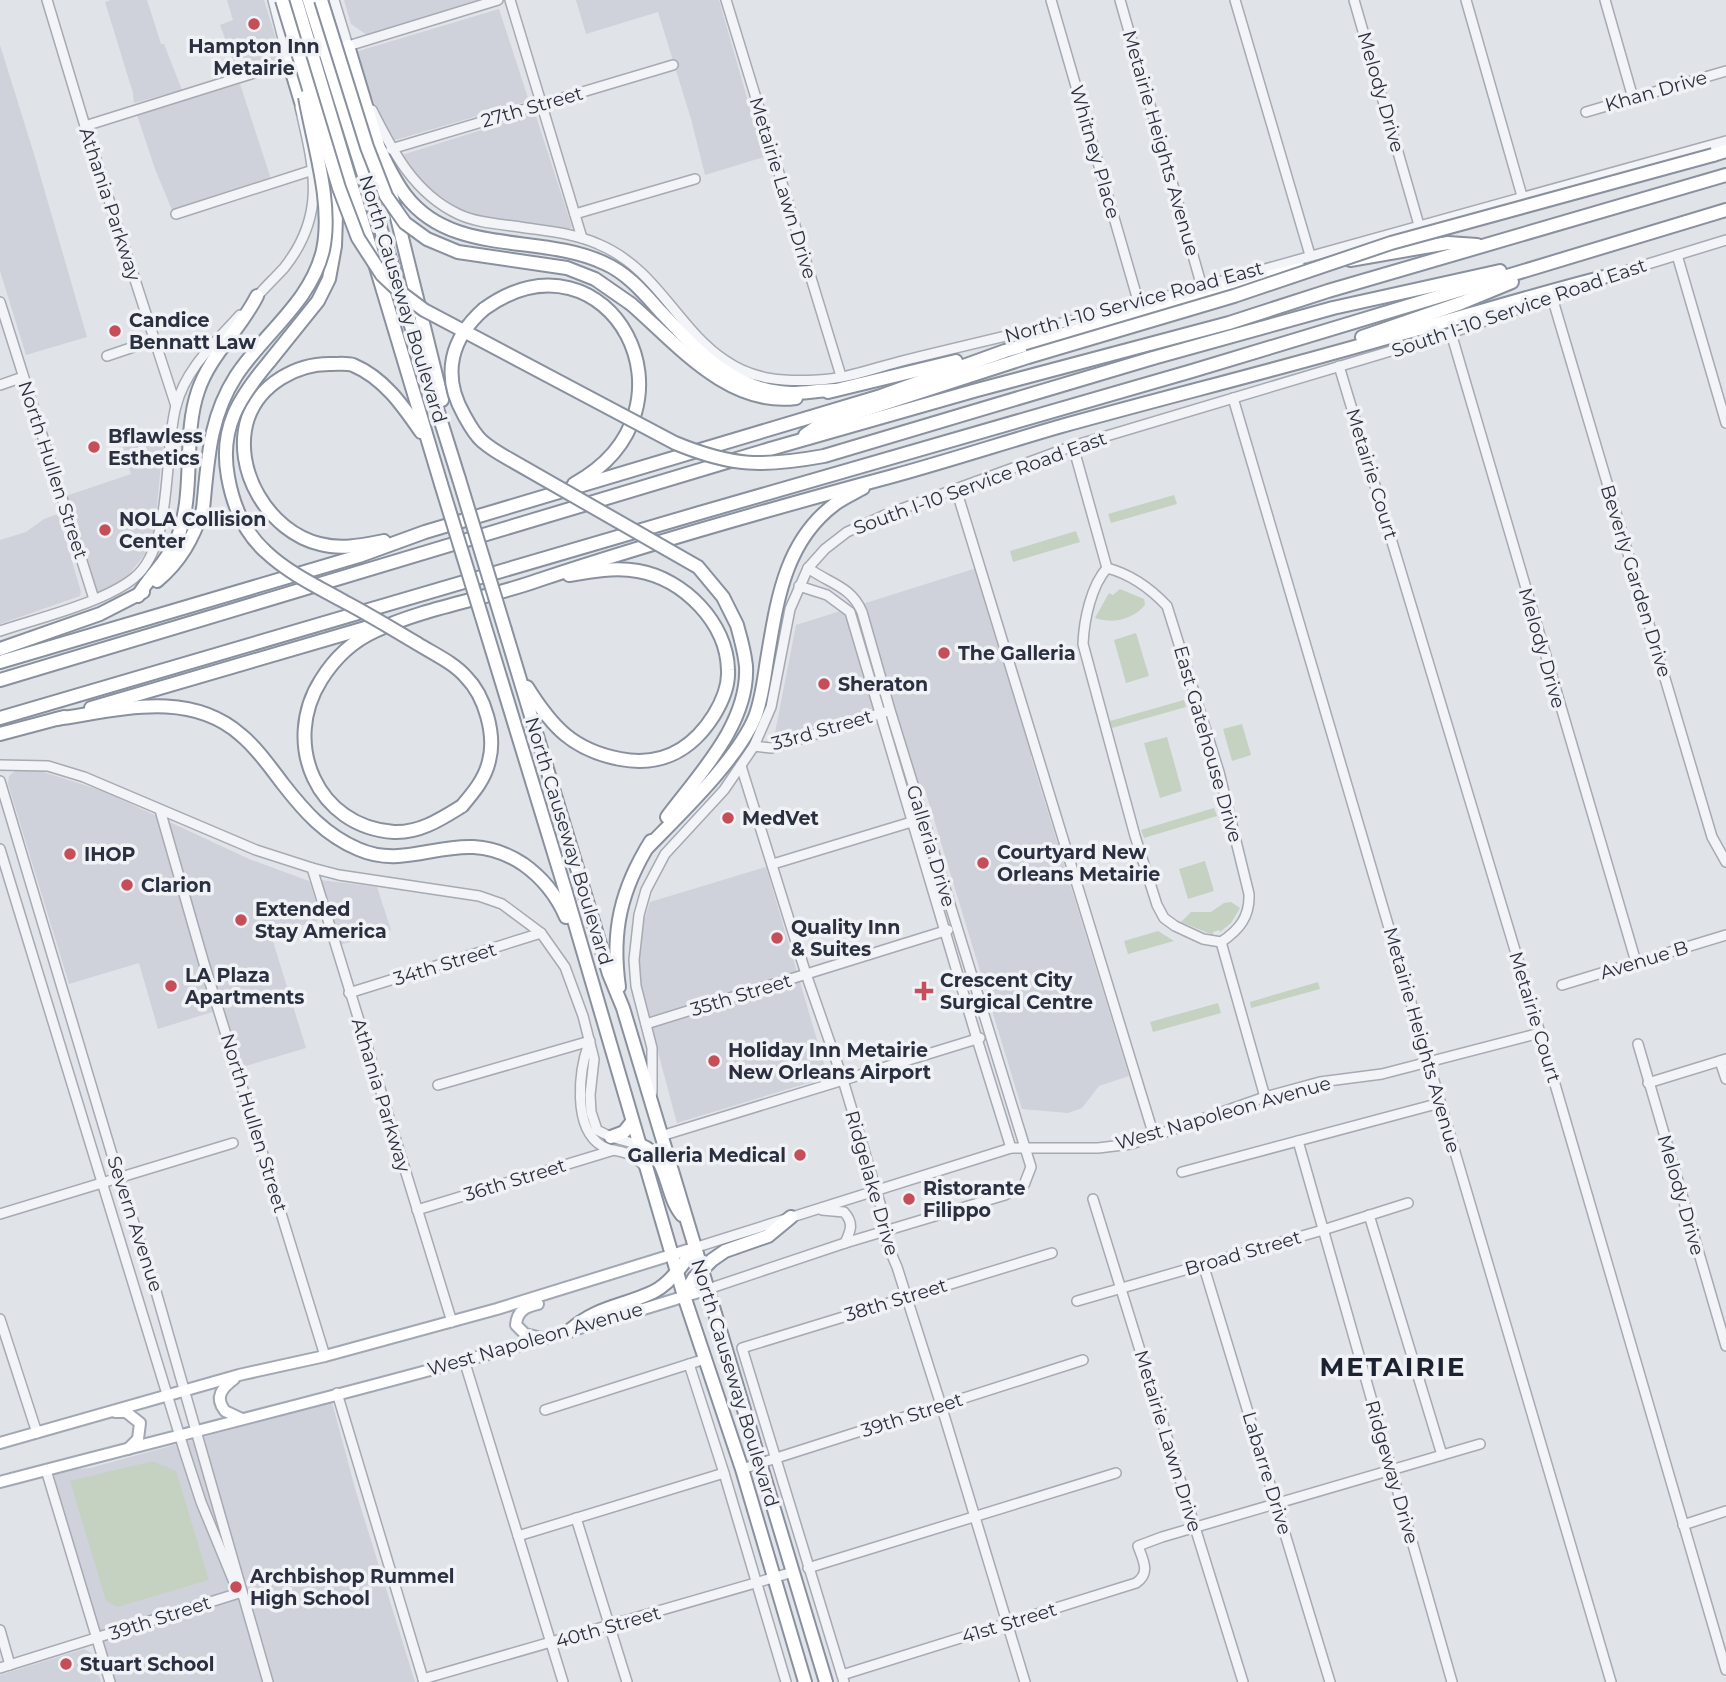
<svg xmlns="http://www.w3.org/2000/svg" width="1726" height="1682" viewBox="0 0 1726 1682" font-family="Montserrat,sans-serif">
<rect width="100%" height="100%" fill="#e0e3e8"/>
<g fill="#cfd2da">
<polygon points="111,0 147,0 161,44 164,44 182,90 134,103 133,93 105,2"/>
<polygon points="227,0 264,0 281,55 280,58 237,71 220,25 233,20"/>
<polygon points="344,0 485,0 367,35 351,24"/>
<polygon points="576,0 719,0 764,157 705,175 691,119 658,12 586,34"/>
<polygon points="499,9 529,101 392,141 364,81 355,52"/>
<polygon points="0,45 34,154 87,337 26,355 0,271"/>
<polygon points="240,84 271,179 172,210 155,169 137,115"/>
<polygon points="535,113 572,227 569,229 487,218 458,208 419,181 404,163 402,155"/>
<polygon points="164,433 155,526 151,541 145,554 127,577 116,585 98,593 66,496 131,474 123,446"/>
<polygon points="58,514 81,592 80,596 0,624 0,540 26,532 44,519"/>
<polygon points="983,566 1036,737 1031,757 1129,1076 1099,1086 1082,1108 1068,1113 1022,1109 925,790 913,776 891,704 774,738 796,625"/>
<polygon points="34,769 103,791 249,859 309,881 322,919 271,935 306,1048 239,1068 222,1009 158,1029 139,963 69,984 8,784 9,776 16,770"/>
<polygon points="766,867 828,1077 677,1123 640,985 639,936 650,902"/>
<polygon points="321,880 377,887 391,930 340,945"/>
<polygon points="332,1402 356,1492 415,1682 116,1682 51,1471 90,1468"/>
<polygon points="84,1649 91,1653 101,1682 0,1682 0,1675"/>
</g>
<g fill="#c5d2c2">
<polygon points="1174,495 1177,504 1111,523 1108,514"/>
<polygon points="1076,531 1080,542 1013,562 1010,551"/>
<path d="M1120,589L1144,599L1145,605C1132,620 1113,624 1095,618L1109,593L1113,595Z"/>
<polygon points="1136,633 1149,676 1126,683 1114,640"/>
<polygon points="1184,700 1186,707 1112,728 1110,721"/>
<polygon points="1242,724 1251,755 1232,761 1223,729"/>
<polygon points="1167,737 1182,791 1160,798 1144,743"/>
<polygon points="1214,808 1217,816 1144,838 1141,830"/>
<polygon points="1205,861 1214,891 1188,899 1179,869"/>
<polygon points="1231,902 1240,908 1231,923 1220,932 1219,930 1213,932 1213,935 1181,922 1191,912 1211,912 1224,903"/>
<polygon points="1158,931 1174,941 1128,954 1124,941"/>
<polygon points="1318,982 1320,989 1251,1008 1250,1002"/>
<polygon points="1218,1003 1221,1013 1153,1032 1150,1022"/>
<polygon points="153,1461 176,1471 209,1580 117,1607 106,1601 70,1481"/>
</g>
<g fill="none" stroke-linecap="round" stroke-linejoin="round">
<defs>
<g id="minor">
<polyline points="47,0 85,126 176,406"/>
<polyline points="273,0 290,66"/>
<polyline points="334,0 348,46 498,0"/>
<polyline points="510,0 582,238"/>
<polyline points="726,0 841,376"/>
<polyline points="1051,0 1139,304"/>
<polyline points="1120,0 1202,287"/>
<polyline points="1235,0 1310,255"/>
<polyline points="1354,0 1419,225"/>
<polyline points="1466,0 1522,196"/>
<polyline points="1605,0 1633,98"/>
<path d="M372,110C393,152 414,193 458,214C477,223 500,224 520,227C546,231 574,233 598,244C658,269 676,328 726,361C753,380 785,382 818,380C847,379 877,367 906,360C968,345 1030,330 1092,316L1115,308L1139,304L1726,141"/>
<polyline points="1586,112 1726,71"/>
<polyline points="85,126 289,62"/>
<polyline points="391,149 673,65"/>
<polyline points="176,214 313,170"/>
<polyline points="575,214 695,179"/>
<polyline points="1677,255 1726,423"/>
<polyline points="1599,279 1726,240"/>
<polyline points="1552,297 1712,837 1726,862"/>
<path d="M254,300C263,289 274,279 284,268C327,214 314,168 300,107"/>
<polyline points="0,302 94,599"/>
<polyline points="1451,333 1636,962"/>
<polyline points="107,356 154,340"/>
<polyline points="1339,366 1540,1033 1726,1670"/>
<polyline points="0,385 23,377"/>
<polyline points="1233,398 1611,1682"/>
<polyline points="1073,446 1107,568"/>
<polyline points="956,489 1154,1136"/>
<path d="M1107,568C1130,574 1151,589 1167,606L1219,772L1249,894C1250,917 1239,930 1221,942"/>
<path d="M1107,568C1091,586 1084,620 1083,644L1135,836L1157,905L1164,918L1175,926L1203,939L1221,942"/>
<polyline points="799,586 827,595 850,612 977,1039 1011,1148"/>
<path d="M0,631C38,618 103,603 134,578C174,546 163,454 176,406C186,368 215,343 240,315"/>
<polyline points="754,746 771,748 885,712"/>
<polyline points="0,765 48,766 84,777 256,850 312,868 339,875 479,896 502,904 541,933 565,967 583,1016 594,1059 590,1095 591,1112 597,1130 611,1137 640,1145"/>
<polyline points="741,766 806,974 843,1080 882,1210 882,1232 897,1267 941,1405 1025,1682"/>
<polyline points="0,781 119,1178 153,1281 268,1682"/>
<polyline points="160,810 203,960 325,1356"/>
<polyline points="0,849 185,1453 201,1502 236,1587"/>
<polyline points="773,864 918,820"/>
<polyline points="312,868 452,1322"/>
<polyline points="1221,942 1265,1097"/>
<polyline points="1562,985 1726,935"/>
<polyline points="349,993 541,933"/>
<polyline points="646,1024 948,930"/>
<path d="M589,1043C579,1070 572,1128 602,1146C610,1151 620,1150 628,1154C635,1157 641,1163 646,1167"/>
<polyline points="1638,1044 1726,1346"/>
<polyline points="1720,1061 1726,1079"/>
<polyline points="1648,1083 1726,1059"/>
<polyline points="438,1085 590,1041"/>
<polyline points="652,1093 652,1048 636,986 634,960 639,915 646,890 665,854 724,790 754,746 771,707 790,609 808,568 825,549 847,532 885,515 1073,446 1451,333 1563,293"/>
<polyline points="661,1136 980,1038"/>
<polyline points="1298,1141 1452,1682"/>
<polyline points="1182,1172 1440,1103"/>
<polyline points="1093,1199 1243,1682"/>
<polyline points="417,1210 614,1150"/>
<path d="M822,1210L844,1212C854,1223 851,1230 845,1243"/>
<polyline points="0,1214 233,1143"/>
<polyline points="1369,1215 1442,1455"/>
<polyline points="694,1248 1011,1148 1098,1148 1131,1144 1265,1097 1320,1082 1382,1074 1540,1033"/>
<polyline points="1203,1264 1330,1682"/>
<path d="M708,1289L845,1243L1005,1195L1024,1185L1031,1167L890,710L862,612C851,586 830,584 808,568"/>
<polyline points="1077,1301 1323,1230 1408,1203"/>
<polyline points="0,1319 37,1433"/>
<polyline points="464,1360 563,1682"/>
<polyline points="689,1364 724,1473 786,1682"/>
<polyline points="337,1393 424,1682"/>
<polyline points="545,1410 705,1359"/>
<polyline points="742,1469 1083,1360"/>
<polyline points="46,1470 110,1682"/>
<polyline points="576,1518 627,1682"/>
<polyline points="1683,1525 1726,1511"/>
<polyline points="518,1536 724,1473"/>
<polyline points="808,1568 1116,1473"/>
<polyline points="0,1630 10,1665"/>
<polyline points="0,1668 239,1593"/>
<path d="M842,1675L1136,1583C1151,1573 1143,1560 1138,1546L1162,1537L1480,1444"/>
<polyline points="423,1679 793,1572"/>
<polyline points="844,1682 742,1348 1052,1253"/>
</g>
<g id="major">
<path d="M538,1304C525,1307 517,1311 516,1325L525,1334L542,1338"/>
<path d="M234,1379C222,1388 214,1397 225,1411L242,1419"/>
<polyline points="115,1412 126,1412 140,1423 138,1439 128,1449"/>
<polyline points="0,1443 239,1375 325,1356 497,1309 694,1248"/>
<path d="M0,1482C236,1420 475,1363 708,1289"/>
</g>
<g id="highway">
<polyline points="296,0 441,484"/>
<polyline points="309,0 459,479"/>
<polyline points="348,46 381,155"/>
<polyline points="289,62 304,112"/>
<path d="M380,150C387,165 395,182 406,196C453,257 540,233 604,263C627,273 643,292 660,311C697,350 733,392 792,393C806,393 821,390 835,390"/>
<polyline points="1713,155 1726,151"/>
<polyline points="386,173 442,400"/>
<polyline points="1350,260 1448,243 1477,245"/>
<path d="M631,304C677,344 728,407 796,398"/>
<path d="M484,309C608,220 711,409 574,484"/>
<polyline points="1362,337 1461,303 1512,282"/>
<polyline points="1153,358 1333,308 1500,271"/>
<polyline points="269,362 318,301 329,279 335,246 336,216 326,183"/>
<polyline points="828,392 956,361"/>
<polyline points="805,435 821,424 1028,357"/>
<path d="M384,541C363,545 342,550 320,544C269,532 231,469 248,418C260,384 297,363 332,364C339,364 347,363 353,365C384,378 403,406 421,432"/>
<path d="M157,581C181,561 193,538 203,509"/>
<path d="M138,596C150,575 168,561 177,539C196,492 182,438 198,391C210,355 240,330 257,296"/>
<polyline points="481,614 564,886 684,1296 742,1469 805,1682"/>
<polyline points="505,630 609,974 623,1008 826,1682"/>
<polyline points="0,649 100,614 143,592"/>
<polyline points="0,662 359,556 425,532 881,396 1005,351 1242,283 1301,269"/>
<polyline points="0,680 770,449 977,390 1229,323 1328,291 1726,175"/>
<path d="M527,687C552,727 573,750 620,759C661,767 692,750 714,715C722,702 729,686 728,670C727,623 684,579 638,571C615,567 592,571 569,575"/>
<polyline points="91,708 379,624"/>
<polyline points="0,718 696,514 1192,371 1726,210"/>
<path d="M57,719C119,710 189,689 241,735C257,748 270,767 283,784C304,811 325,835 358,849C414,874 459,822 523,864C543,878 556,894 566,917"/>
<polyline points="0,734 64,717"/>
<path d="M462,806C441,819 420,833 394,832C317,827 281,743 321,680C334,659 353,641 375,631C426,607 486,599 539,580C656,541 774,508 893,476C948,461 1003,443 1058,427C1166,397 1275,370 1383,339C1456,319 1529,296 1604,277"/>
<path d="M667,817C699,774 749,724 746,666C745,657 743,648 741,640"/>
<path d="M647,848C679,815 738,759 755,717C762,699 764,679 767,660C777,602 784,542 835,504C843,498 854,493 863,488"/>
<path d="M619,987C611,931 621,889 651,841"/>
<polyline points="611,1137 624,1132 632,1122"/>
<path d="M640,1145C669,1155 664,1194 682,1215"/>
<polyline points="684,1296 694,1278 712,1260 725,1251 768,1236 791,1217"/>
<path d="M569,1331C598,1306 621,1307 653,1292C670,1284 684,1264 694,1248"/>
</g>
</defs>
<use href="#minor" stroke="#a6aab2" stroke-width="12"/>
<use href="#major" stroke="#a1a7b3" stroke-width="14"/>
<use href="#highway" stroke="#89909e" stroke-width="16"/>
<use href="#minor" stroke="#f3f4f7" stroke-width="9"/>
<use href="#major" stroke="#fff" stroke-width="10"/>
<use href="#highway" stroke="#fff" stroke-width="12"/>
<defs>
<g id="highway-bridge">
<path d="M282,0L339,188L358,238L382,275L400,292L424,310L675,443C733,467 763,467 824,456L1153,358"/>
<polyline points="321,0 367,147 386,196 405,223 427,239 458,252 567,268 595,279 631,304"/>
<path d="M484,309C451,338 441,375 464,415C469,424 474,434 482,441C490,448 500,454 509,459L698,567L723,597L737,625L741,640"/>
<polyline points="1028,357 1234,296 1391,243 1713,155"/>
<path d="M269,362C239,398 219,428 228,477C233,505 243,531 265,551C288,573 318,587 345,602C370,615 394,630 418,644C434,654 454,663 466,677C485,696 496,735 489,761C485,779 473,793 462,806"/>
<polyline points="459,479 505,630"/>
<polyline points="441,484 481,614"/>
<path d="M203,509C208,460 209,418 236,376C264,333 311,302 323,250C333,203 313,143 305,97"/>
</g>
</defs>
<use href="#highway-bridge" stroke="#89909e" stroke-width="16" stroke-linecap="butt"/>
<use href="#highway-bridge" stroke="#fff" stroke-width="12"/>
</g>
<g fill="#c54e59" stroke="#f0f2f6" stroke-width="2.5">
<circle cx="254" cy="24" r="7"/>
<circle cx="115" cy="331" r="7"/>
<circle cx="94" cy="447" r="7"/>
<circle cx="105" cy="530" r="7"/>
<circle cx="944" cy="653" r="7"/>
<circle cx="824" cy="684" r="7"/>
<circle cx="728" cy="818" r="7"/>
<circle cx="70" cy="854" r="7"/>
<circle cx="983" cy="863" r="7"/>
<circle cx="127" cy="885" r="7"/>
<circle cx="241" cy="920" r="7"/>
<circle cx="777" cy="938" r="7"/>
<circle cx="171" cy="986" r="7"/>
<path d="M920.5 980.5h7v7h7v7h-7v7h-7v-7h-7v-7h7z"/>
<circle cx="714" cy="1061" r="7"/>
<circle cx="800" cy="1155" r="7"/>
<circle cx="909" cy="1199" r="7"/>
<circle cx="236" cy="1587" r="7"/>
<circle cx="66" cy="1664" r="7"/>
</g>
<g text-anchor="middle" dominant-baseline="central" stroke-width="7" stroke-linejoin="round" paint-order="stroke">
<g font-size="19" font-weight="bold" fill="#2a303f" stroke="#f0f2f6" text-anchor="start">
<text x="254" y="46" text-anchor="middle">Hampton Inn<tspan x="254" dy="22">Metairie</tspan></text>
<text x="129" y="320">Candice<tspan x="129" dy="22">Bennatt Law</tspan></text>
<text x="108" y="436">Bflawless<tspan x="108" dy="22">Esthetics</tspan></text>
<text x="119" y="519">NOLA Collision<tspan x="119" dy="22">Center</tspan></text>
<text x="958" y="653">The Galleria</text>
<text x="838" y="684">Sheraton</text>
<text x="742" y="818">MedVet</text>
<text x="997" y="852">Courtyard New<tspan x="997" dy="22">Orleans Metairie</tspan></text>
<text x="84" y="854">IHOP</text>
<text x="141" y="885">Clarion</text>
<text x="255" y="909">Extended<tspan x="255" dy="22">Stay America</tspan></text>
<text x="791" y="927">Quality Inn<tspan x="791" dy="22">&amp; Suites</tspan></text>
<text x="185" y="975">LA Plaza<tspan x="185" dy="22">Apartments</tspan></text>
<text x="940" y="980">Crescent City<tspan x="940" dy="22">Surgical Centre</tspan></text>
<text x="728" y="1050">Holiday Inn Metairie<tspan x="728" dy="22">New Orleans Airport</tspan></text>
<text x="786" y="1155" text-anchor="end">Galleria Medical</text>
<text x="923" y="1188">Ristorante<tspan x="923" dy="22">Filippo</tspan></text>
<text x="250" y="1576">Archbishop Rummel<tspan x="250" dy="22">High School</tspan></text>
<text x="80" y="1664">Stuart School</text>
</g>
<g font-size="19" fill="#2a303f" stroke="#f0f2f6">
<text transform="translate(1656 91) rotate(-16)">Khan Drive</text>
<text transform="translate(1381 92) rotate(74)">Melody Drive</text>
<text transform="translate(532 107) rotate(-16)">27th Street</text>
<text transform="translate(1161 143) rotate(74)">Metairie Heights Avenue</text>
<text transform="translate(1095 152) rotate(74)">Whitney Place</text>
<text transform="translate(783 188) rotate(73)">Metairie Lawn Drive</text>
<text transform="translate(110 204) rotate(72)">Athania Parkway</text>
<text transform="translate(403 299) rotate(73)">North Causeway Boulevard</text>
<text transform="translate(1134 302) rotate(-15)">North I-10 Service Road East</text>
<text transform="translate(1519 308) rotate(-19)">South I-10 Service Road East</text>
<text transform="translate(53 470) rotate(72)">North Hullen Street</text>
<text transform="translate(1372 474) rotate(73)">Metairie Court</text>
<text transform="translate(980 483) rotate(-20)">South I-10 Service Road East</text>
<text transform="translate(1636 581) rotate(73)">Beverly Garden Drive</text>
<text transform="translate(1542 648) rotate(74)">Melody Drive</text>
<text transform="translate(822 730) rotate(-16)">33rd Street</text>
<text transform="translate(1208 744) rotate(74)">East Gatehouse Drive</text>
<text transform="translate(569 841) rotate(73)">North Causeway Boulevard</text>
<text transform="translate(931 846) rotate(73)">Galleria Drive</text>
<text transform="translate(1644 960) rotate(-17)">Avenue B</text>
<text transform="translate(445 964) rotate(-17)">34th Street</text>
<text transform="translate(741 995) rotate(-17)">35th Street</text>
<text transform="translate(1535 1017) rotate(73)">Metairie Court</text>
<text transform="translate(1422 1040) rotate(74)">Metairie Heights Avenue</text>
<text transform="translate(381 1095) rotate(73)">Athania Parkway</text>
<text transform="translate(1223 1113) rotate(-16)">West Napoleon Avenue</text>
<text transform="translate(254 1123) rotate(73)">North Hullen Street</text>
<text transform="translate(515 1180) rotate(-17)">36th Street</text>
<text transform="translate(872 1183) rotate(74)">Ridgelake Drive</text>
<text transform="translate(1681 1195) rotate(74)">Melody Drive</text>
<text transform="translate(135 1224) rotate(72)">Severn Avenue</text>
<text transform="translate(1243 1253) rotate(-16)">Broad Street</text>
<text transform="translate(896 1300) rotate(-17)">38th Street</text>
<text transform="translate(535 1339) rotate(-16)">West Napoleon Avenue</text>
<text transform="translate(735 1383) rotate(73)">North Causeway Boulevard</text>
<text transform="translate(912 1415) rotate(-18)">39th Street</text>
<text transform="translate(1168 1441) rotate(73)">Metairie Lawn Drive</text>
<text transform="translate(1392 1472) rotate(74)">Ridgeway Drive</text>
<text transform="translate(1267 1473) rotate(73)">Labarre Drive</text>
<text transform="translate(160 1618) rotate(-18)">39th Street</text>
<text transform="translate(1009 1623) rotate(-17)">41st Street</text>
<text transform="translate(608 1627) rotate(-16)">40th Street</text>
</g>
<g font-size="26" font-weight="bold" letter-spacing="2" fill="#1c2230" stroke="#f0f2f6">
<text x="1393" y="1367">METAIRIE</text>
</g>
</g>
</svg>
